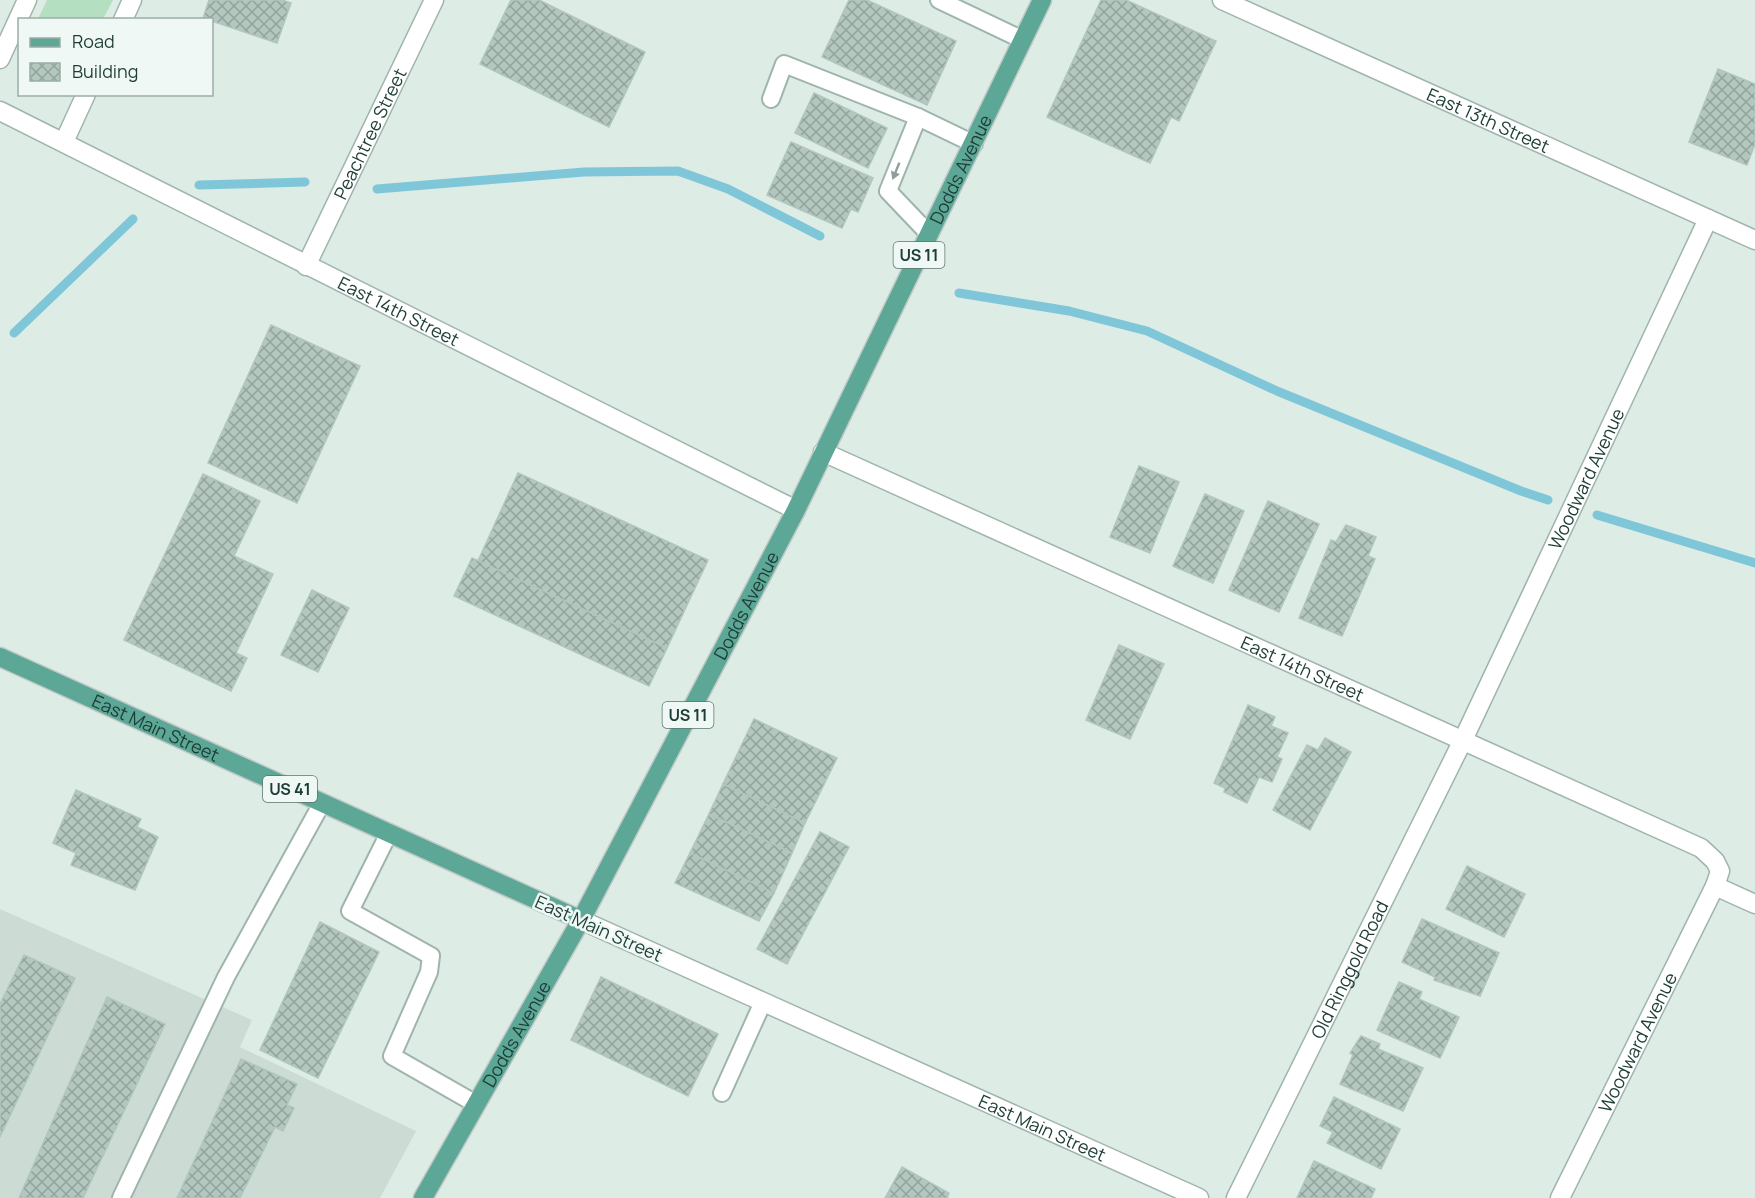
<svg xmlns="http://www.w3.org/2000/svg" width="1755" height="1198" viewBox="0 0 1755 1198" font-family="Manrope,sans-serif">
<defs>
<pattern id="building-cross-hatch" width="8" height="8" patternUnits="userSpaceOnUse" patternTransform="scale(1.5)"><rect width="8" height="8" fill="#b3c7bf"/><path d="M0 0l8 8M0 8l8-8" fill="none" stroke="#91a39c"/></pattern>
</defs>
<rect width="100%" height="100%" fill="#deece6"/>
<polygon fill="#ccdcd5" points="0,909 252,1020 240,1047 416,1131 380,1198 0,1198"/>
<polygon fill="#b4e0c1" points="47,0 113,0 103,19 38,19"/>
<g fill="none" stroke-linecap="round" stroke-linejoin="round">
<g stroke="#7fc7d8" stroke-width="9">
<polyline points="199,185 305,182"/>
<polyline points="377,189 584,172 678,171 728,189 820,236"/>
<polyline points="959,293 1069,311 1147,331 1277,391 1521,491 1548,500"/>
<polyline points="14,333 133,219"/>
<polyline points="1597,515 1755,563"/>
</g>
</g>
<g fill="url(#building-cross-hatch)" stroke="#b0c6be" stroke-width="1.5">
<polygon points="209,0 282,0 291,3 277,43 203,18"/>
<polygon points="511,0 539,0 645,52 609,127 480,64"/>
<polygon points="849,0 867,0 956,41 927,105 822,57"/>
<polygon points="1101,0 1126,0 1216,41 1179,121 1171,117 1150,163 1047,117"/>
<polygon points="1718,69 1755,84 1755,144 1747,165 1689,142"/>
<polygon points="814,93 887,128 868,168 795,133"/>
<polygon points="791,142 873,178 858,212 851,209 842,228 767,195"/>
<polygon points="271,325 360,366 297,503 208,463"/>
<polygon points="1139,466 1179,482 1150,553 1110,537"/>
<polygon points="518,473 708,560 667,648 478,561"/>
<polygon points="203,474 260,501 234,556 273,574 236,653 247,658 231,691 124,640"/>
<polygon points="1205,494 1244,511 1213,583 1173,566"/>
<polygon points="1268,501 1319,524 1279,612 1229,590"/>
<polygon points="1346,525 1376,537 1368,556 1375,559 1342,636 1299,618 1331,540 1336,542"/>
<polygon points="472,558 667,648 649,686 454,596"/>
<polygon points="312,590 349,608 318,672 281,655"/>
<polygon points="1119,645 1164,664 1130,739 1086,720"/>
<polygon points="1248,705 1275,717 1271,726 1288,733 1277,757 1282,759 1272,782 1259,777 1247,803 1224,792 1225,788 1214,783"/>
<polygon points="754,719 837,758 805,823 723,784"/>
<polygon points="1325,738 1351,752 1310,830 1273,810 1307,745 1318,750"/>
<polygon points="723,784 805,823 792,853 709,814"/>
<polygon points="76,790 141,819 137,827 158,837 135,890 71,865 76,853 53,843"/>
<polygon points="709,814 792,853 774,893 690,853"/>
<polygon points="820,832 849,847 787,964 757,949"/>
<polygon points="690,853 774,893 759,921 675,883"/>
<polygon points="1467,866 1525,894 1504,937 1446,909"/>
<polygon points="1422,919 1499,953 1480,996 1434,980 1435,977 1402,962"/>
<polygon points="320,922 379,952 318,1078 260,1050"/>
<polygon points="24,955 75,978 0,1137 0,1004"/>
<polygon points="601,977 718,1034 688,1096 571,1040"/>
<polygon points="1399,982 1422,992 1419,999 1459,1017 1440,1058 1377,1030"/>
<polygon points="107,997 165,1024 83,1198 19,1198"/>
<polygon points="1361,1036 1380,1044 1378,1049 1423,1068 1403,1111 1340,1084 1353,1055 1350,1053"/>
<polygon points="241,1059 297,1084 287,1105 294,1108 283,1131 275,1127 240,1198 177,1198"/>
<polygon points="1334,1097 1400,1129 1381,1169 1327,1143 1333,1132 1320,1126"/>
<polygon points="1314,1161 1375,1189 1371,1198 1297,1198"/>
<polygon points="902,1167 949,1193 947,1198 885,1198"/>
</g>
<g fill="none" stroke-linecap="round" stroke-linejoin="round">
<defs>
<g id="lane">
<polyline points="939,0 1023,40"/>
<polyline points="771,99 784,64 918,117 974,144"/>
<polyline points="918,117 888,191 929,234"/>
<polyline points="389,833 350,911 431,956 429,972 392,1056 476,1104"/>
<polyline points="722,1093 763,1002"/>
<polyline points="121,1198 226,977 322,803"/>
</g>
<g id="street">
<path id="s1" d="M1222,0L1755,240"/>
<polyline points="123,20 132,0"/>
<polyline points="0,59 27,0"/>
<path id="s2" d="M0,111L796,510"/>
<polyline points="64,142 86,94"/>
<path id="s3" d="M306,266L434,0"/>
<path id="s4" d="M823,452L1701,848L1715,861L1720,871L1715,886L1755,904"/>
<path id="s5" d="M581,920L1199,1198"/>
<path id="s6" d="M1236,1198L1463,740L1708,219"/>
<path id="s7" d="M1560,1198L1715,886"/>
</g>
<g id="primary">
<path id="s8" d="M0,657L581,920"/>
<path id="s9" d="M423,1198L581,920L796,510L1042,0"/>
</g>
</defs>
<use href="#lane" stroke="#a0b4ae" stroke-width="20"/>
<use href="#street" stroke="#a0b4ae" stroke-width="21"/>
<use href="#primary" stroke="#c0c9c7" stroke-width="21"/>
<use href="#lane" stroke="#fff" stroke-width="16"/>
<use href="#street" stroke="#fff" stroke-width="18"/>
<use href="#primary" stroke="#5da797" stroke-width="18"/>
</g>
<defs><path id="oneway-solid" d="M-6-.8H1V-3.2L6.5 0L1 3.2V.8H-6Z" transform="scale(1.5)"/></defs>
<use fill="#8e9e9a" href="#oneway-solid" transform="translate(896 171) rotate(112)"/>
<g text-anchor="middle" dominant-baseline="central" stroke-width="5" stroke-linejoin="round" paint-order="stroke">
<g fill="#eff8f4" stroke="#5c756f" stroke-width="1.5">
<rect x="893.5" y="242" width="51" height="26" rx="4.5"/>
<rect x="662.5" y="702" width="51" height="26" rx="4.5"/>
<rect x="263" y="776" width="54" height="26" rx="4.5"/>
</g>
<g font-size="16" font-weight="bold" fill="#1d3d36">
<text x="919" y="255">US 11</text>
<text x="688" y="715">US 11</text>
<text x="290" y="789">US 41</text>
</g>
<g font-size="18" fill="#1d3d36" stroke="#eff8f4">
<text stroke="none"><textPath href="#s1" startOffset="292">East 13th Street</textPath></text>
<text stroke="none"><textPath href="#s3" startOffset="147">Peachtree Street</textPath></text>
<text stroke="none"><textPath href="#s9" startOffset="1161">Dodds Avenue</textPath></text>
<text stroke="none"><textPath href="#s2" startOffset="446">East 14th Street</textPath></text>
<text stroke="none"><textPath href="#s6" startOffset="800">Woodward Avenue</textPath></text>
<text stroke="none"><textPath href="#s9" startOffset="675">Dodds Avenue</textPath></text>
<text stroke="none"><textPath href="#s4" startOffset="526">East 14th Street</textPath></text>
<text stroke="none"><textPath href="#s8" startOffset="171">East Main Street</textPath></text>
<text transform="translate(599 928) rotate(24)">East Main Street</text>
<text stroke="none"><textPath href="#s6" startOffset="255">Old Ringgold Road</textPath></text>
<text stroke="none"><textPath href="#s9" startOffset="189">Dodds Avenue</textPath></text>
<text stroke="none"><textPath href="#s7" startOffset="174">Woodward Avenue</textPath></text>
<text stroke="none"><textPath href="#s5" startOffset="506">East Main Street</textPath></text>
</g>
</g>
<rect x="18" y="18" width="195" height="78" fill="#eff8f4" stroke="#9bada8" stroke-width="1.5"/>
<rect x="30" y="38" width="30" height="9" fill="#5da797" stroke="#9bada8" stroke-width="1.5"/>
<text x="72" y="48" font-size="18" fill="#1d3d36">Road</text>
<rect x="30" y="63" width="30" height="18" fill="url(#building-cross-hatch)" stroke="#9bada8" stroke-width="1.5"/>
<text x="72" y="78" font-size="18" fill="#1d3d36">Building</text>
</svg>
